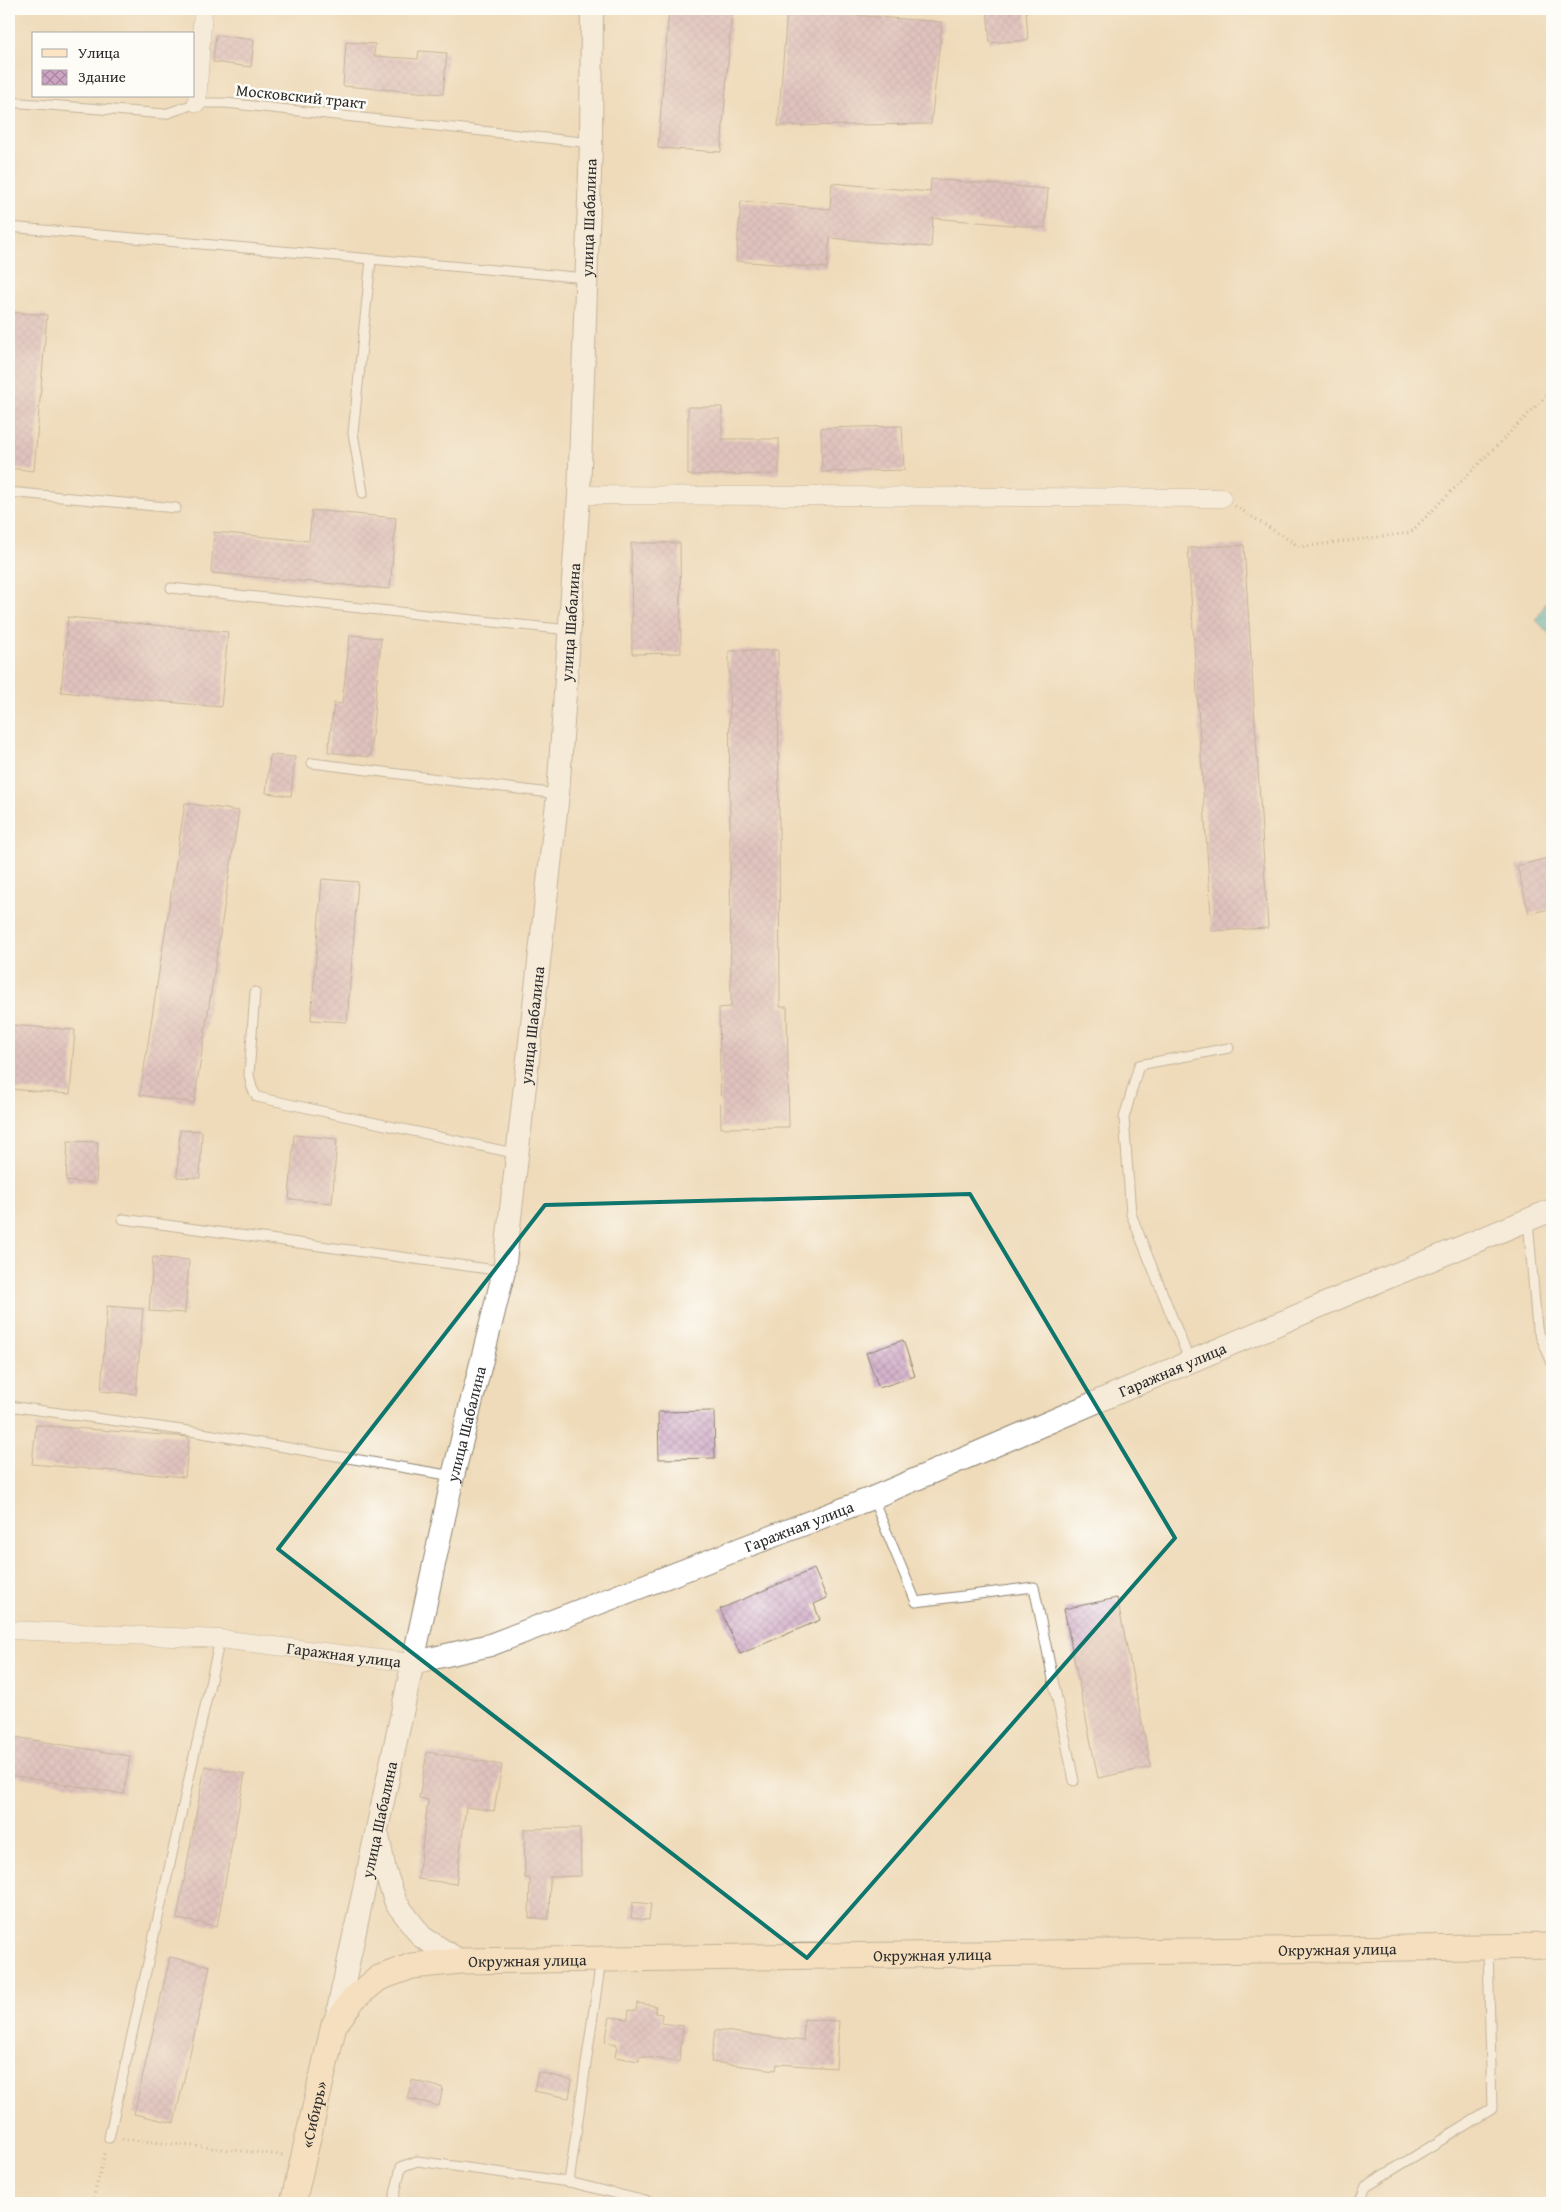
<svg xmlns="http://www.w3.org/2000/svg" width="1561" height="2212" viewBox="0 0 1561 2212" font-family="'Gentium Book Plus',serif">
<defs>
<pattern id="water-waves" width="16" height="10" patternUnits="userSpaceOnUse" patternTransform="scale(1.25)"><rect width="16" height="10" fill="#4cbbc3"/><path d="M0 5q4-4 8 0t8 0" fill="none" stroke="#3f989f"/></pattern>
<pattern id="building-cross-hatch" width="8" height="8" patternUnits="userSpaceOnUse" patternTransform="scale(1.25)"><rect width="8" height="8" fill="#cda4c4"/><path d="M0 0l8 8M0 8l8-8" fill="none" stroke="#a7869f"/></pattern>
</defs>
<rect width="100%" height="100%" fill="#fdfcf7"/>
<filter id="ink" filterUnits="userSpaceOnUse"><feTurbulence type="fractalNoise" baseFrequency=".02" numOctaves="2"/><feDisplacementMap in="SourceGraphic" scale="10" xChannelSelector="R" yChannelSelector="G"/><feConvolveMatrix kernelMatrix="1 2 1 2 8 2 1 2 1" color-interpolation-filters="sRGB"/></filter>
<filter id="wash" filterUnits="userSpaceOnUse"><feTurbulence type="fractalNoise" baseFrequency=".0096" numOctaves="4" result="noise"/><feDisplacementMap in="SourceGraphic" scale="20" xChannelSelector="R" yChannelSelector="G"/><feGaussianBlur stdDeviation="1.12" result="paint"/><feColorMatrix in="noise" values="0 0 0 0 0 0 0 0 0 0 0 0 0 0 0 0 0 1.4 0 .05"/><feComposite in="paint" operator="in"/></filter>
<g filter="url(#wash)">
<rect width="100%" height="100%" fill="#efdbba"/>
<polygon fill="url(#water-waves)" stroke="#3c7377" points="1552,592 1552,637 1536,620"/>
<g id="blocks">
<g fill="url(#building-cross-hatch)">
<polygon points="669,9 732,9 721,152 658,148"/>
<polygon points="987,9 1026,9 1028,40 990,43"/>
<polygon points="787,10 942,22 931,124 778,126"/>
<polygon points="216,35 254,40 251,67 213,62"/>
<polygon points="346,42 375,44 374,56 418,59 419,51 447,53 443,94 343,86"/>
<polygon points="931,179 1048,189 1045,228 933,218 931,247 830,238 827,268 736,261 741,201 830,209 832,183 930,192"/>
<polygon points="9,312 47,315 34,471 9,468"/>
<polygon points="688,407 722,407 722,439 779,439 779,474 688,475"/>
<polygon points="902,426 904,470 822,472 821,428"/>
<polygon points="312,510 396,518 390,589 211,573 214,532 309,541"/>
<polygon points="631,543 680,543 681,653 632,654"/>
<polygon points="1244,545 1268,928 1212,931 1188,548"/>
<polygon points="68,617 228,632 221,707 61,692"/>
<polygon points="350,635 381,638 370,757 328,752 334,703 342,704"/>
<polygon points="778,650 780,1007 787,1007 789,1127 721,1128 719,1008 731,1007 729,651"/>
<polygon points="270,755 295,757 291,796 266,793"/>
<polygon points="185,803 239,811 194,1103 140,1095"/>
<polygon points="1552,857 1552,908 1529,914 1517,866"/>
<polygon points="322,879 358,882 347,1022 311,1020"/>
<polygon points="9,1025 75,1030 70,1094 9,1089"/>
<polygon points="180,1130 202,1131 200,1178 177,1177"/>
<polygon points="294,1135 337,1139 332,1203 289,1199"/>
<polygon points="68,1141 98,1142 96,1183 66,1181"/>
<polygon points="153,1257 189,1260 185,1313 149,1311"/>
<polygon points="107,1306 143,1309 136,1394 101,1391"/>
<polygon points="903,1340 915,1376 879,1388 866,1353"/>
<polygon points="714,1411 715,1458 659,1459 658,1412"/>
<polygon points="36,1425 189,1437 185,1477 32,1464"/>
<polygon points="814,1569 827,1598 814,1604 820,1620 740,1654 720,1609"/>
<polygon points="1117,1598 1151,1767 1098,1778 1064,1609"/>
<polygon points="9,1736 130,1756 124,1794 9,1775"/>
<polygon points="427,1752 502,1765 494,1811 466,1807 456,1884 418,1879 428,1800 419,1798"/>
<polygon points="205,1766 245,1774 217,1926 177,1919"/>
<polygon points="580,1828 581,1876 550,1877 549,1919 529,1918 530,1878 525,1878 524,1829"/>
<polygon points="633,1902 651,1904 649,1920 631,1918"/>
<polygon points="170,1957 210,1966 174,2123 134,2114"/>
<polygon points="637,2003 656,2006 655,2013 662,2014 661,2023 683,2026 679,2062 639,2056 639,2061 615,2057 617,2044 605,2042 610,2017 628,2019 629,2010 636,2011"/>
<polygon points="804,2019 839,2021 836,2068 777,2064 776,2070 711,2062 715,2030 803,2041"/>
<polygon points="538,2072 572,2080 569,2098 534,2091"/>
<polygon points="412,2080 443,2088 439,2106 407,2098"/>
</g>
</g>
</g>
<g filter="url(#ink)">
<use href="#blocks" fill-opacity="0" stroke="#8d8372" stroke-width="1"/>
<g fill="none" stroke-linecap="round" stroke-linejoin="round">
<defs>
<g id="service">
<polyline points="9,102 165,114 197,103 225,103 591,143"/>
<polyline points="9,227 586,278"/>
<polyline points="9,492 176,508"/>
<polyline points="363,493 353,433 371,260"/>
<polyline points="171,588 569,630"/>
<polyline points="312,763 558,794"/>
<polyline points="255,992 249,1075 252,1088 257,1097 518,1154"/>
<polyline points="123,1219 503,1271"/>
<polyline points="1528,1220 1537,1328 1552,1363"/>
<polyline points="1190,1362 1131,1214 1124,1118 1139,1065 1229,1048"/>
<polyline points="9,1406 196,1432 453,1476"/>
<polyline points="873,1499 916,1602 1034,1587 1074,1781"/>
<polyline points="601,1960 569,2182 654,2203"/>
<polyline points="109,2138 220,1639"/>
<polyline points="393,2203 401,2167 417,2161 569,2182"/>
<polyline points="1359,2203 1366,2186 1492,2109 1488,1947"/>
</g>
<g id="minor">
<polyline points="197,103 203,9"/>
<polyline points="579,495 1222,498"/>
<path id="s1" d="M9,1630L220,1639L412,1663"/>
</g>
<g id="tertiary">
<path id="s2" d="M412,1663L490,1645L872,1498L1355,1291L1552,1210"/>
<polyline points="378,1836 385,1871 396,1903 422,1937 460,1961"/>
<path id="s3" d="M335,2024L453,1476L504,1271L558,794L579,495L591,143L592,9"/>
</g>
<g id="secondary">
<path id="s4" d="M293,2203L334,2025L354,1998L379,1978L412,1966L460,1961L1552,1946"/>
</g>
</defs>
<use href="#service" stroke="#8d8372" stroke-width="11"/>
<use href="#minor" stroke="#8d8372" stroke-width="19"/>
<use href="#tertiary" stroke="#8d8372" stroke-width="24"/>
<use href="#secondary" stroke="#8d8372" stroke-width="27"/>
<g stroke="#8d8372" stroke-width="3" stroke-dasharray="1 4" stroke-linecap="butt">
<polyline points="1235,506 1300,547 1410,533 1552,390"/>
<polyline points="122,2139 283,2155"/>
<polyline points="92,2203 106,2150"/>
</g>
<use href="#service" stroke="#fff" stroke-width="9"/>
<use href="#minor" stroke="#fff" stroke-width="18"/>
<use href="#tertiary" stroke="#fff" stroke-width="22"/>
<use href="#secondary" stroke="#fce5c4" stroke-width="25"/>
</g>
</g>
<path d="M0 0H1561V2212H0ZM970,1194L1175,1538L807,1958L278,1549L545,1205Z" fill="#efdbba" fill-opacity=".55" fill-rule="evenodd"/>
<path fill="none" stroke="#0f766e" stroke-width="4" stroke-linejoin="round" d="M970,1194L1175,1538L807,1958L278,1549L545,1205Z"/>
<g text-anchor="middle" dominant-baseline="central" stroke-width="5" stroke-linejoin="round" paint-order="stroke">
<g font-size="16" fill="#2b2b2b" stroke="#fdfcf7">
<text transform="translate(301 96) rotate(6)">Московский тракт</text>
<text stroke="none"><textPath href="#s3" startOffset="1829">улица Шабалина</textPath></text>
<text stroke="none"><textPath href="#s3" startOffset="1424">улица Шабалина</textPath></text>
<text stroke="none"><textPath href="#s3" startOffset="1019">улица Шабалина</textPath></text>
<text stroke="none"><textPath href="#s2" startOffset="816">Гаражная улица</textPath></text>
<text stroke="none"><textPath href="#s3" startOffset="614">улица Шабалина</textPath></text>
<text stroke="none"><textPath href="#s2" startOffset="411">Гаражная улица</textPath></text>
<text stroke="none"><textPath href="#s1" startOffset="336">Гаражная улица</textPath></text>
<text stroke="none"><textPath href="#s3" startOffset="209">улица Шабалина</textPath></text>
<text stroke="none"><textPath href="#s4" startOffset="1209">Окружная улица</textPath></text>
<text stroke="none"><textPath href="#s4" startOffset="804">Окружная улица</textPath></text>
<text stroke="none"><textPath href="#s4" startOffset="399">Окружная улица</textPath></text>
<text stroke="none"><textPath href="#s4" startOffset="91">«Сибирь»</textPath></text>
</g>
</g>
<rect width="1561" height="2212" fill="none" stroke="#fdfcf7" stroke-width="30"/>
<rect x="32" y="32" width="162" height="65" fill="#fdfcf7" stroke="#a9a8a5"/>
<rect x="42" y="49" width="25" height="8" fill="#fce5c4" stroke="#a9a8a5"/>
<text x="78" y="58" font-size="15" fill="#2b2b2b">Улица</text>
<rect x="42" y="70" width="25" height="15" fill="url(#building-cross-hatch)" stroke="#a9a8a5"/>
<text x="78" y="82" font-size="15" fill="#2b2b2b">Здание</text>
</svg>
